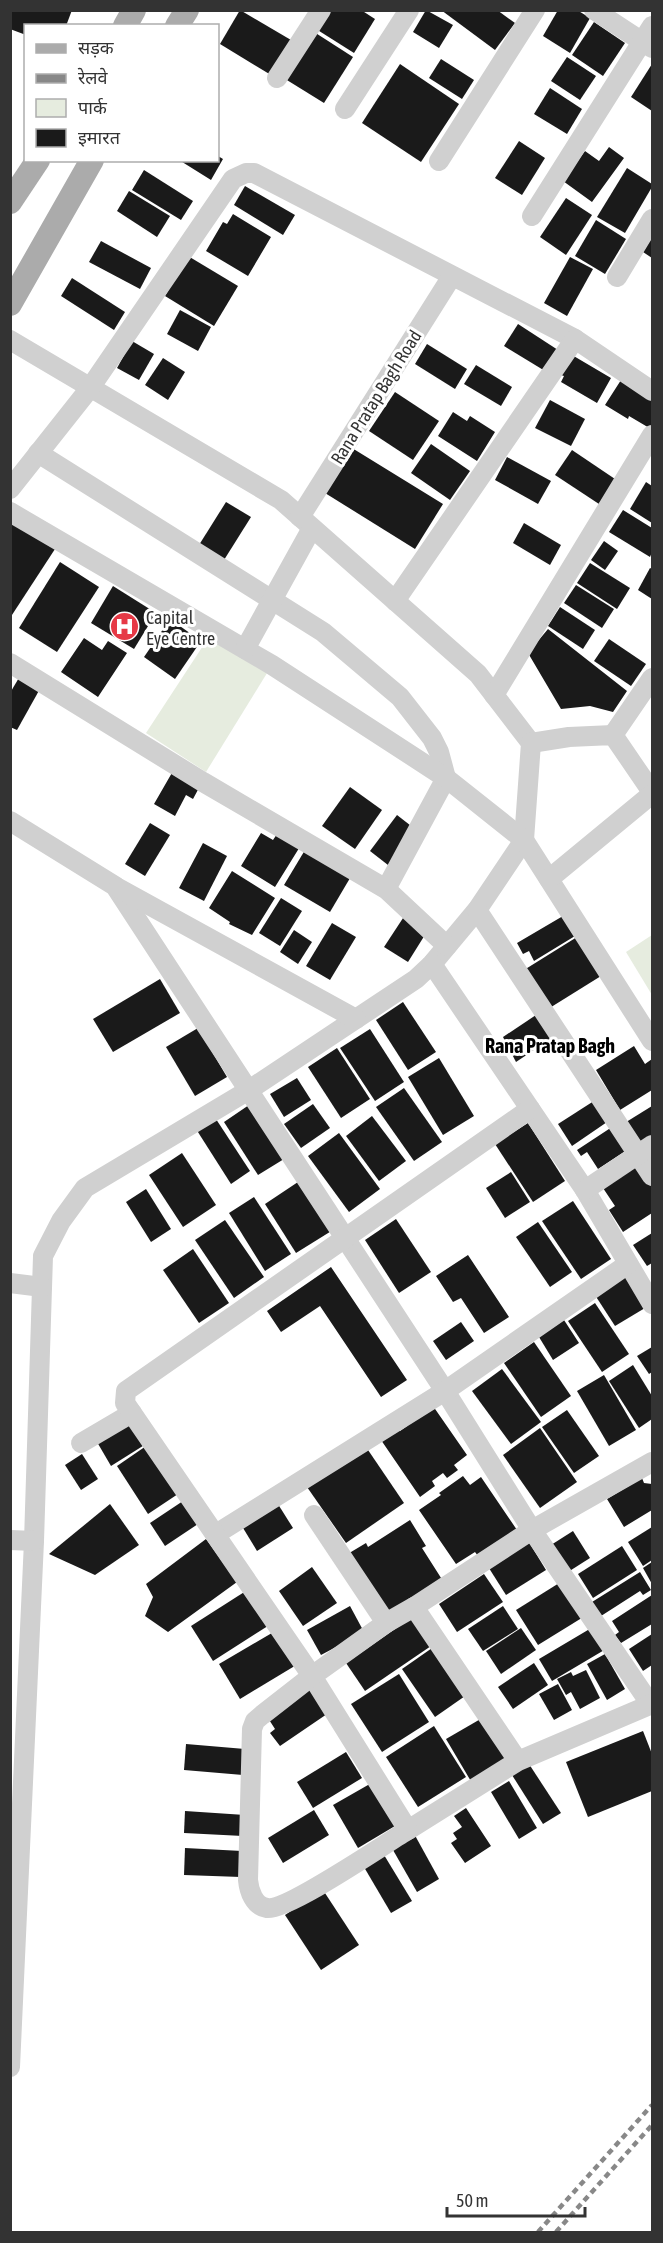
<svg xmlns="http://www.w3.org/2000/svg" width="663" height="2243" viewBox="0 0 663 2243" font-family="'Asap Condensed','Noto Sans Devanagari',sans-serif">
<rect width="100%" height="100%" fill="#fff"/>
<g fill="#e6ecdf">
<polygon points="214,629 272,665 206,772 146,733"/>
<polygon points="652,935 652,995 626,952"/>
</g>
<g fill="#1a1a1a">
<polygon points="10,10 72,10 66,26 26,26 26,35 10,29"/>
<polygon points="240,10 291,40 271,75 220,44"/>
<polygon points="328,10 361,10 375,19 354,53 316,29"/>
<polygon points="426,10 453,25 439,48 413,32"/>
<polygon points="441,10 497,10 515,23 495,50"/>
<polygon points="558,10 577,10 590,18 570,53 543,36"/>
<polygon points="594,22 625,43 603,76 572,55"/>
<polygon points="311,30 353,57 324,103 282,77"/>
<polygon points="567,57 596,76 580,100 551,81"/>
<polygon points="441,59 474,80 462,99 429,78"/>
<polygon points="400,64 459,104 421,162 362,123"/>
<polygon points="652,64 652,111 631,97"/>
<polygon points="550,88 582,109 567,134 534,114"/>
<polygon points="519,141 545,158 522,195 495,178"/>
<polygon points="609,147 624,158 592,202 563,181 585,151 599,161"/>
<polygon points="218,156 223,159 211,180 179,160 218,160"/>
<polygon points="627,168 652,184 652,187 625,233 597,217"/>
<polygon points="144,170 193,201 181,220 132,190"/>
<polygon points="245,186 295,215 283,235 234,205"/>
<polygon points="129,191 170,216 157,237 117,211"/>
<polygon points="566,198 592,215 566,255 540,237"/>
<polygon points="233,214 271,237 248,276 206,251 223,222 227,224"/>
<polygon points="596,220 626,239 605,274 575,256"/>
<polygon points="652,237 652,258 643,252"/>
<polygon points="101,241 151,268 140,289 89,262"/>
<polygon points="188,256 238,286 214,326 165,296"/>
<polygon points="570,257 593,269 567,316 544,303"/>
<polygon points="72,278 125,312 114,330 61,296"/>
<polygon points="180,310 211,327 198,351 167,334"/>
<polygon points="518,324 558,350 545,371 504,346"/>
<polygon points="132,341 154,354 139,380 117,368"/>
<polygon points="427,344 467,369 455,389 415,364"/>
<polygon points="572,355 611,378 597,403 561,382 564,376 561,375"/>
<polygon points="163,358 185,372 168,400 145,385"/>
<polygon points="476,365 512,387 501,406 464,384"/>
<polygon points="621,380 652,399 651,429 629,416 628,419 605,405"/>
<polygon points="395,392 439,421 413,460 369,431"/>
<polygon points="550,400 585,419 571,446 535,428"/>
<polygon points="453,412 467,421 470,416 495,432 477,461 438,436"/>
<polygon points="431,444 470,471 450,500 411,473"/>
<polygon points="352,448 443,504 415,549 325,493"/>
<polygon points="572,450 615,479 599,504 555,475"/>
<polygon points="507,457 551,481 538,504 495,480"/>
<polygon points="646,482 652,486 652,523 630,509"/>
<polygon points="226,502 251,517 224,560 199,545"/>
<polygon points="623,510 652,528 652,552 650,557 609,532"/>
<polygon points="10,521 55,549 10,618"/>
<polygon points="524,523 561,545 550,565 513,543"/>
<polygon points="604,541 618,551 605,570 591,560"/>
<polygon points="60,562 99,587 57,652 19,628"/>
<polygon points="590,563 630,588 617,609 577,583"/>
<polygon points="650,568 652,569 652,599 638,590"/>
<polygon points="576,585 614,609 602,628 564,603"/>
<polygon points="113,586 156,613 134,649 91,623"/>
<polygon points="560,607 595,630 583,649 548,626"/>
<polygon points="170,619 201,641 175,679 144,657"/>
<polygon points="548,629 627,691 613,712 590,706 561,709 528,653"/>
<polygon points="84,638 102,650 108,641 127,653 98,697 61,672"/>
<polygon points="609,639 646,664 631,686 594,661"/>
<polygon points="20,676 41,687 17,730 10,727 10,693"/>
<polygon points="173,771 200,786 193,799 186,795 175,816 154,804"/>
<polygon points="350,787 382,810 355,849 322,826"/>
<polygon points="397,815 415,829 388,865 370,851"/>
<polygon points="150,823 170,835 145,876 125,864"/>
<polygon points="279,831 301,845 275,887 241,866 261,833 273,840"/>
<polygon points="203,843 227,856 204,901 179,888"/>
<polygon points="308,845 353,873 330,912 284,885"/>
<polygon points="232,871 275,898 252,935 229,924 230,922 209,908"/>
<polygon points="281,898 302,911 280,946 259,933"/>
<polygon points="405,915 428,930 408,962 384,947"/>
<polygon points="563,916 575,936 534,961 529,951 523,954 517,943"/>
<polygon points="332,923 356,937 330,980 306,966"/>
<polygon points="294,930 312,942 298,964 280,952"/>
<polygon points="577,937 601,976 548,1009 524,970"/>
<polygon points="160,979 180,1013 113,1052 93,1019"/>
<polygon points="403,1002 436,1052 408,1070 376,1020"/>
<polygon points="542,1011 558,1034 516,1062 503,1037"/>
<polygon points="198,1028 227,1077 195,1096 166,1047"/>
<polygon points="370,1029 404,1082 375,1101 340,1048"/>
<polygon points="634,1046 645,1064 652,1059 652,1090 620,1110 596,1070"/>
<polygon points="337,1048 370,1099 341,1118 308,1067"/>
<polygon points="439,1058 474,1116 443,1135 408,1077"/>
<polygon points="297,1078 311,1100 284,1117 270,1094"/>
<polygon points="404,1088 442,1142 414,1161 376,1107"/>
<polygon points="597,1099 610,1120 572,1146 558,1124"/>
<polygon points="313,1104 330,1128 301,1148 284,1124"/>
<polygon points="249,1105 284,1159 258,1175 224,1122"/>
<polygon points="652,1106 652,1137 637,1147 623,1124"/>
<polygon points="214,1116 250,1171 231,1184 196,1129"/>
<polygon points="372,1116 406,1161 379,1181 346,1136"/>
<polygon points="528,1123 565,1181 533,1202 495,1144"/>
<polygon points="612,1127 627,1150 598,1169 587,1152 581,1156 577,1150"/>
<polygon points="339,1133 380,1189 349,1212 308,1156"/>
<polygon points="182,1153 216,1205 183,1227 149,1175"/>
<polygon points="639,1165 652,1182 652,1213 623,1232 609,1210 615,1206 603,1188"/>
<polygon points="511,1172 530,1202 505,1218 486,1188"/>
<polygon points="301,1180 333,1230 296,1253 265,1204"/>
<polygon points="146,1189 171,1229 151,1242 126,1202"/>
<polygon points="254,1197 291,1254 265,1271 229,1213"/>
<polygon points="573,1201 611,1259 581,1279 542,1221"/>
<polygon points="396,1219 431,1272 399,1293 365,1240"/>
<polygon points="225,1220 264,1277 234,1298 195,1240"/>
<polygon points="538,1222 572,1272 550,1287 516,1237"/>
<polygon points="652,1233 652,1263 647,1266 633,1245"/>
<polygon points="193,1249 229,1303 199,1323 163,1270"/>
<polygon points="468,1255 509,1317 484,1333 461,1298 453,1302 436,1276"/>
<polygon points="331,1267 407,1380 381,1397 320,1306 281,1332 267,1311"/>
<polygon points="623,1273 645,1308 615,1326 593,1292"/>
<polygon points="595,1303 629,1354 602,1372 568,1321"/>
<polygon points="564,1320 579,1343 553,1360 539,1337"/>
<polygon points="461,1322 474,1341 446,1360 433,1341"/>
<polygon points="534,1342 571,1396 541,1417 504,1363"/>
<polygon points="652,1347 652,1372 649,1374 637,1356"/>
<polygon points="633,1365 652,1396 652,1419 639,1428 609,1381"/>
<polygon points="502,1369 541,1422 511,1444 472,1391"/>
<polygon points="604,1375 636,1430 609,1446 577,1391"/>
<polygon points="433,1406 467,1455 454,1465 458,1470 447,1478 443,1473 432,1481 435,1486 420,1497 381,1440 398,1428 400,1431 407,1426 403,1420"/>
<polygon points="567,1410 599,1456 574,1473 542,1427"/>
<polygon points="131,1420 146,1444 111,1466 97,1442"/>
<polygon points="540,1428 577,1482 540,1508 503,1455"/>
<polygon points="149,1444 181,1492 148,1514 117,1466"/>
<polygon points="366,1447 404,1503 346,1543 307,1487"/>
<polygon points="82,1454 98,1479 81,1490 65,1465"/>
<polygon points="463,1476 470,1485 481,1477 517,1530 478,1556 475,1552 456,1564 419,1510 441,1495 439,1493"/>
<polygon points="642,1478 644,1483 652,1484 652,1510 624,1527 607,1499"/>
<polygon points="186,1499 201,1522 165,1546 150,1523"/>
<polygon points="276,1501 293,1528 257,1551 240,1523"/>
<polygon points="110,1504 139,1545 95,1575 49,1554"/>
<polygon points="410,1520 426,1546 422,1548 443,1581 385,1616 346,1555 366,1543 368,1547"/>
<polygon points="652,1527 652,1560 643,1566 628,1542"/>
<polygon points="573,1531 590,1558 568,1572 551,1545"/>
<polygon points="206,1539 237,1582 168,1632 145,1616 153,1597 146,1584"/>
<polygon points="527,1539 546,1570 506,1595 487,1565"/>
<polygon points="622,1546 637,1570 593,1598 578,1574"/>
<polygon points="652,1562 652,1584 643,1568"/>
<polygon points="312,1567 337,1603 303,1626 279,1591"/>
<polygon points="640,1572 651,1590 643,1595 640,1591 601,1616 592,1602"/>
<polygon points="484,1574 503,1602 457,1632 439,1604"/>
<polygon points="564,1580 585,1616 538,1645 516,1610"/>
<polygon points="249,1589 271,1624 213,1661 191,1626"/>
<polygon points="652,1595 652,1624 621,1643 615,1635 619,1632 612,1621"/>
<polygon points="350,1606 364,1632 321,1655 307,1630"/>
<polygon points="503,1606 518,1629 483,1651 468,1629"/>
<polygon points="411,1618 431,1646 365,1691 346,1663"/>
<polygon points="593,1627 606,1649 552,1681 539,1659"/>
<polygon points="521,1628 536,1650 501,1674 486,1651"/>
<polygon points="277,1630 298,1664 240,1699 219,1664"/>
<polygon points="652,1634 652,1665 643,1671 629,1649"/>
<polygon points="435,1646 468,1694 435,1717 402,1669"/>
<polygon points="605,1654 625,1689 607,1700 587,1664"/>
<polygon points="534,1663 548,1685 513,1709 498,1687"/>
<polygon points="586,1670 600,1698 580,1709 571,1692 566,1695 557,1679 571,1672 573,1676"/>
<polygon points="399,1674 429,1722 382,1752 351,1704"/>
<polygon points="558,1684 572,1710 554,1720 539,1694"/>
<polygon points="308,1686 327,1714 280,1746 270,1733 275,1729 266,1715"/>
<polygon points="484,1717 510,1761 472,1783 446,1739"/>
<polygon points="434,1726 466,1777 418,1807 386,1757"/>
<polygon points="643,1731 652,1754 652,1791 588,1817 566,1762"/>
<polygon points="186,1744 245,1749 243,1775 184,1770"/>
<polygon points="346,1752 362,1778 313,1808 297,1782"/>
<polygon points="529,1764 561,1813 543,1824 512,1775"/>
<polygon points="375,1781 400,1823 358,1848 333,1805"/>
<polygon points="509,1781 537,1828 519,1839 491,1792"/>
<polygon points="466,1808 491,1846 465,1863 451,1843 457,1839 453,1833 462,1827 454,1816"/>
<polygon points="314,1810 329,1835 283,1863 268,1838"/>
<polygon points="185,1811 245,1815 243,1836 184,1833"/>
<polygon points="412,1830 439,1879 417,1892 389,1843"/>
<polygon points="185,1848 242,1851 241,1877 184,1875"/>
<polygon points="381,1850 412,1901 391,1913 361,1862"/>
<polygon points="323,1890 359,1945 321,1970 285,1915"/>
</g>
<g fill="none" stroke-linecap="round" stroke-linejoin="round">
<g stroke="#d0d0d0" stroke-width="20">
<polyline points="594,10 652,48"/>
<polyline points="277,78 321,10"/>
<polyline points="345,109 409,10"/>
<polyline points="439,161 535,10"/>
<polyline points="532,216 652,26"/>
<polyline points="617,277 652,219"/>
<polyline points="10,340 281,500 478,674 531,743 524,840 477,910 432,964 416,979 249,1090 85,1188 61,1221 43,1256 34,1541 10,2067"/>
<polyline points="38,453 323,632 400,697 432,738 439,752 446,778 386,889"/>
<polyline points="10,489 90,388 233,179 246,173 254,173 575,339"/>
<polyline points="10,512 272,665 446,778 524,840 652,1041"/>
<polyline points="300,517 452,276"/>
<polyline points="395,601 575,339 652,391"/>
<polyline points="245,649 312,528"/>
<polyline points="10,663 203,782 386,889 447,946"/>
<polyline points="494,695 652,435"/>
<polyline points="613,735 652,678"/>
<polyline points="531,743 569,737 613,735 652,792"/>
<polyline points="10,821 115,886 445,1391 532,1530 651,1705"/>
<polyline points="549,879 652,794"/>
<polyline points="118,888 356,1019"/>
<polyline points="477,910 652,1176"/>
<polyline points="432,964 585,1190 652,1304"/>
<polyline points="585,1190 652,1145"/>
<polyline points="10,1283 42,1287"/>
<polyline points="81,1443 132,1413"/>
<polyline points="314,1515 386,1623"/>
<polyline points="216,1534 445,1391 628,1264"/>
<polyline points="10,1540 34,1541"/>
<polyline points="414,1607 532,1530 652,1462"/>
<polyline points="518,1761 414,1607 386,1623 312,1676 408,1830 518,1761 652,1704"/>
<path d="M408,1830C386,1843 287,1911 267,1908C254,1906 249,1891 248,1880L252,1729L255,1721L262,1715L312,1676L125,1403L126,1391L530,1109"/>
</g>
<g stroke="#ababab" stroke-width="24">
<polyline points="125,26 134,10"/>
<polyline points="177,26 187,10"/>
<polyline points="10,202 38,160"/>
<polyline points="10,304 92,160"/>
</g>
<g stroke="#888" stroke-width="4.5" stroke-dasharray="6 4.5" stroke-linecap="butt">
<polyline points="538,2232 652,2105"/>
<polyline points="556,2232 652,2125"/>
</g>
</g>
<defs>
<symbol id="hospital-disc" viewBox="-11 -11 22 22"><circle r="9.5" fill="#e63946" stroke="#fff"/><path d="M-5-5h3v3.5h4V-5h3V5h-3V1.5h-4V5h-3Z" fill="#fff"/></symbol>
</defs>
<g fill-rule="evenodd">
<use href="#hospital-disc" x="108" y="610" width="33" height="33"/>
</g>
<g text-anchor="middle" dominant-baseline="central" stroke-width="6" stroke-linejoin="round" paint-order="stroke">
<g font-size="18" fill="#333" stroke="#fff">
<text transform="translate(376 397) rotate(-58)">Rana Pratap Bagh Road</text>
</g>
<g font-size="18" fill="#333" stroke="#fff" text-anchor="start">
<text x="146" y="617">Capital<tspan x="146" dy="21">Eye Centre</tspan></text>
</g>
<g font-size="20" font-weight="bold" fill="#000" stroke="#fff">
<text x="550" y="1045">Rana Pratap Bagh</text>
</g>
</g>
<rect width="663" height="2243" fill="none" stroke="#333333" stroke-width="24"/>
<rect x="24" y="24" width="195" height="138" fill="#ffffff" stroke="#adadad" stroke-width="1.5"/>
<rect x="36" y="44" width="30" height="9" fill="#ababab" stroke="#adadad" stroke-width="1.5"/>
<text x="78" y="54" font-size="18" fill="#333333">सड़क</text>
<rect x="36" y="74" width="30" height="9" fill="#888888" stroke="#adadad" stroke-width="1.5"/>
<text x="78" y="84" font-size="18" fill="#333333">रेलवे</text>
<rect x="36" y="99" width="30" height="18" fill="#e6ecdf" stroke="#adadad" stroke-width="1.5"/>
<text x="78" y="114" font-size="18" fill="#333333">पार्क</text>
<rect x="36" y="129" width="30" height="18" fill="#1a1a1a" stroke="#adadad" stroke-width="1.5"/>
<text x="78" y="144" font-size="18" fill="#333333">इमारत</text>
<path d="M447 2207v9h138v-9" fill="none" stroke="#333333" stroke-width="3"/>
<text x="456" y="2207" font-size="18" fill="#333333" stroke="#ffffff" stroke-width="4.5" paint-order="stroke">50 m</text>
</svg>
